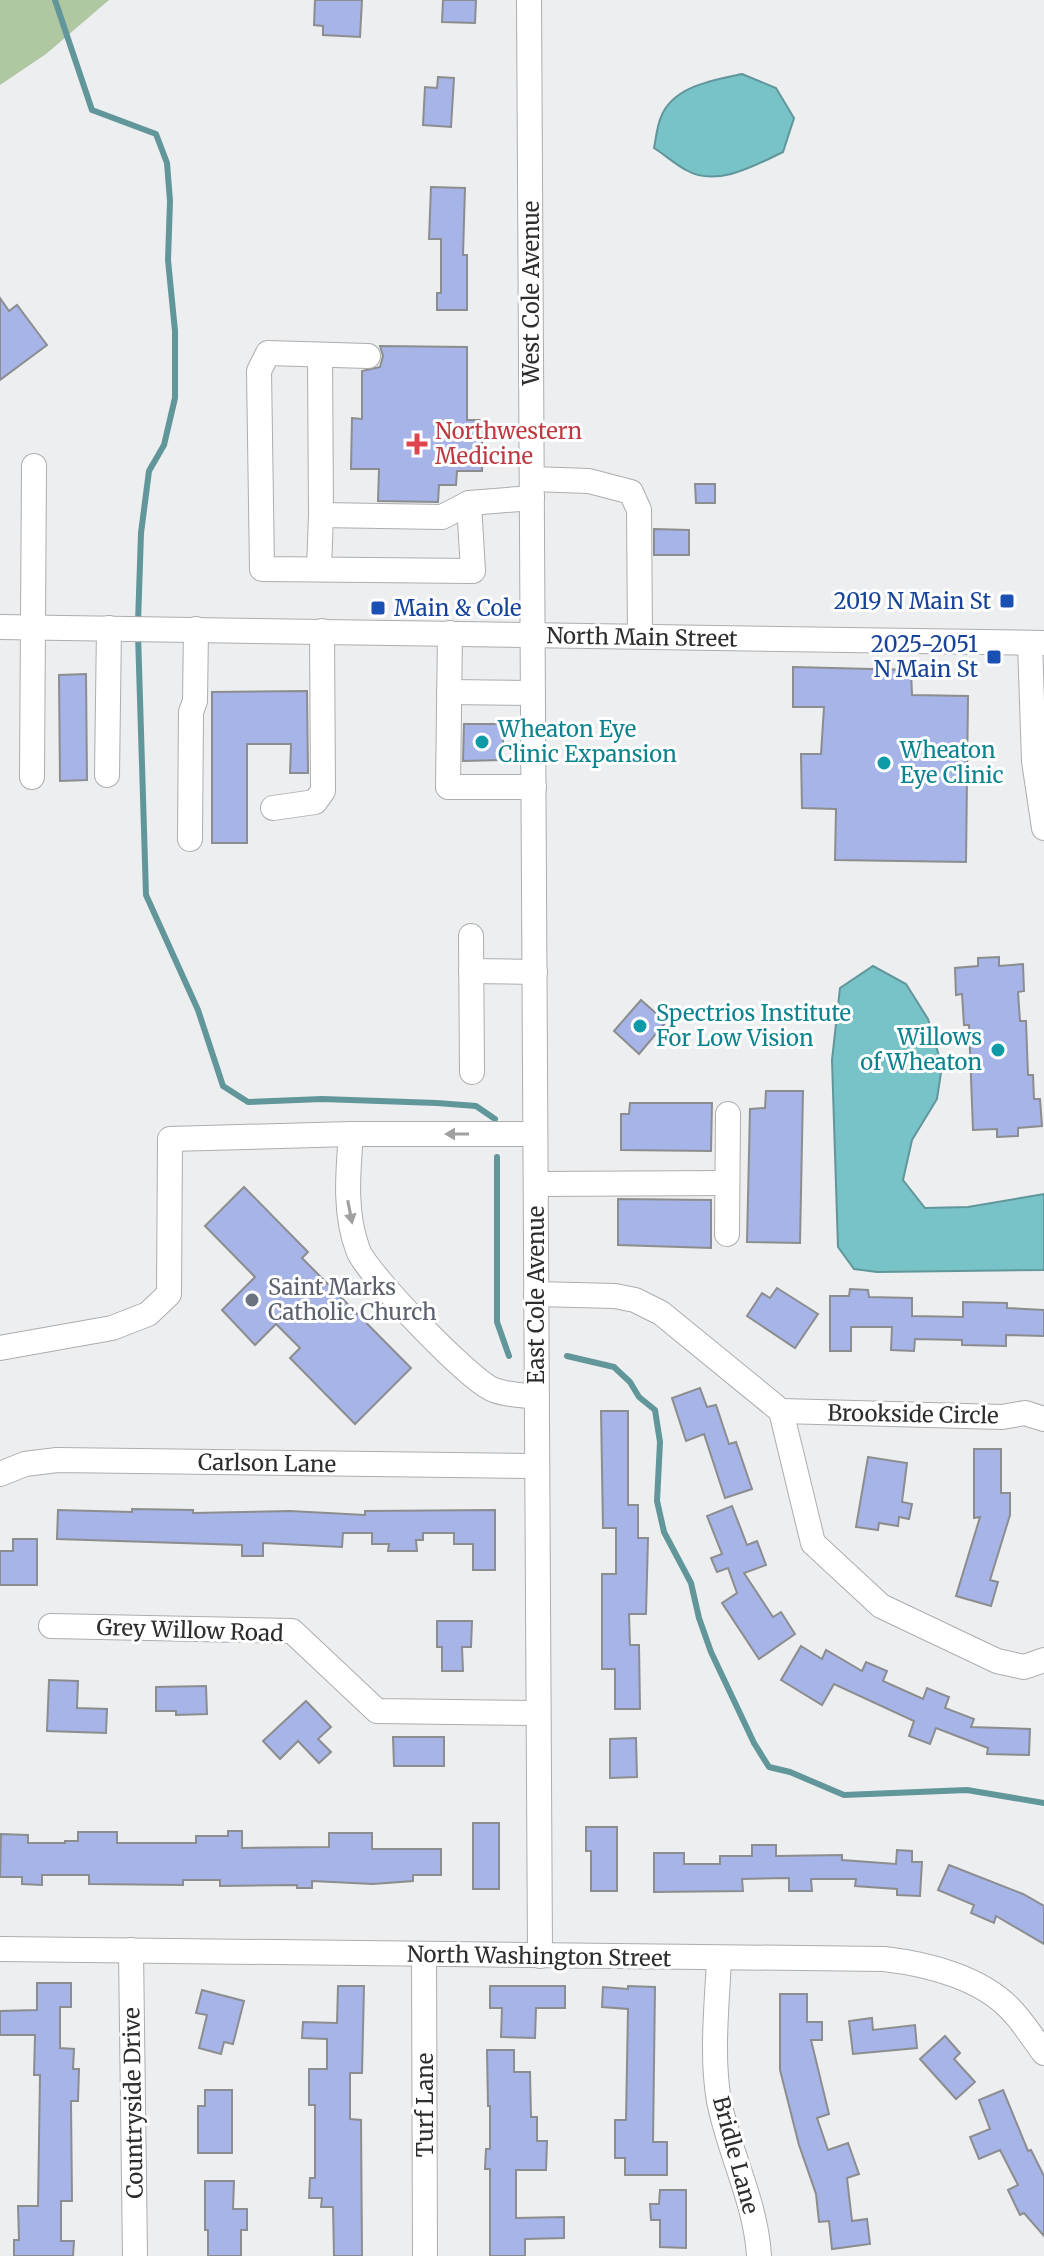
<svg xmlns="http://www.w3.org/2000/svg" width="1044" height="2256" viewBox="0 0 1044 2256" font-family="Merriweather,serif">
<rect width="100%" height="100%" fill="#edeef0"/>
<polygon fill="#afc8a2" points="0,0 109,0 46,54 0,85"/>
<g fill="#77c3c8" stroke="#61969a" stroke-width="2">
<path d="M742,74L776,88L794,118L783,152C756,165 716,188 686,170C675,164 665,155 654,148C656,138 657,126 661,117C673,86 714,80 742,74Z"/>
<polygon points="873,966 906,984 928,1019 942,1066 937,1099 912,1140 903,1180 925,1208 968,1207 1044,1194 1044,1270 877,1272 854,1269 838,1247 832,1060 840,988"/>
</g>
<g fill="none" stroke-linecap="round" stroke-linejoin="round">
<g stroke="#61969a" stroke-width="6">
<polyline points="55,0 92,110 156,134 167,163 170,201 168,260 175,331 175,398 164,445 149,471 141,533 138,623"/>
<polyline points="138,634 146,895 198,1010 223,1086 248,1102 322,1099 437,1103 476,1106 495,1119"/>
<polyline points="497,1157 497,1322 509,1356"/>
<polyline points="567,1356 614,1367 630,1382 639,1397 655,1410 660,1442 657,1501 664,1532 691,1583 699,1618 711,1652 754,1743 769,1767 790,1772 844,1795 967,1790 1044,1803"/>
</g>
</g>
<g fill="#a6b4e7" stroke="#8c8d8e" stroke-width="2">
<polygon points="315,0 362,0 360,37 323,35 323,26 314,25"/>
<polygon points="443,0 476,0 475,23 442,22"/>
<polygon points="438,77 454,78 451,127 423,125 425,87 437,88"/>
<polygon points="431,187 465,188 463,255 467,255 467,310 437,310 437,293 441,293 441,239 429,239"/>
<polygon points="0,298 9,311 17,305 47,345 0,380"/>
<polygon points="380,346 467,347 467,420 482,420 482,471 457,471 456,485 439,485 438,502 378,501 379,469 351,469 352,418 362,419 362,371 380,367 383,356"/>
<polygon points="695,484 715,484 715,503 696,503"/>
<polygon points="654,529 689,530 689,555 654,555"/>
<polygon points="793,667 911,670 912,695 968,696 966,862 835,860 836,809 802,808 801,754 821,754 824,707 793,707"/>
<polygon points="86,674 87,780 60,781 59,675"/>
<polygon points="307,691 308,773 290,773 291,744 247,744 247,843 212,843 212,692"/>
<polygon points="464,724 503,724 503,760 463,761"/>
<polygon points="999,957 999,966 1023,964 1024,991 1018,992 1020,1021 1026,1021 1028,1075 1033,1075 1034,1099 1040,1099 1042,1126 1018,1128 1018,1136 997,1137 997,1129 973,1130 969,1025 964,1025 962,994 956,995 955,968 978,966 978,958"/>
<polygon points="641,1000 666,1022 639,1054 614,1031"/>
<polygon points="766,1091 803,1091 800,1243 747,1242 750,1109 765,1108"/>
<polygon points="630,1103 712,1103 711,1151 621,1150 621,1114 629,1114"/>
<polygon points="244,1187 308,1252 302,1258 411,1368 355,1424 290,1358 300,1348 276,1324 255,1345 222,1310 255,1277 205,1226"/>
<polygon points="618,1199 711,1200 711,1248 618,1245"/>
<polygon points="777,1288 818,1314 795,1348 747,1316 762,1293 770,1298"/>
<polygon points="850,1289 868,1290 869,1297 912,1298 912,1316 963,1317 963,1302 1007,1303 1007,1308 1044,1310 1044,1336 1006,1335 1006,1346 962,1345 962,1340 915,1339 914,1351 891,1350 892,1327 851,1327 851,1351 830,1351 830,1296 849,1296"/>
<polygon points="700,1388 707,1407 716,1405 729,1444 736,1442 752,1489 725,1498 704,1434 686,1441 672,1398"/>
<polygon points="601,1411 628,1411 628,1505 638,1505 638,1538 648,1538 646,1614 629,1614 630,1645 639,1645 640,1709 615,1709 615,1669 602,1669 602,1574 616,1574 616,1528 603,1528"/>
<polygon points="974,1449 1001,1449 1001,1493 1010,1493 1010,1515 990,1580 998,1582 991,1606 956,1596 980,1517 974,1518"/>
<polygon points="868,1457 907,1463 902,1502 912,1504 909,1519 899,1517 898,1526 879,1523 878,1530 856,1527"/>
<polygon points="732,1506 747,1545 757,1541 766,1565 744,1573 773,1617 781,1612 795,1634 759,1659 722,1603 737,1593 728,1568 717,1572 711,1558 722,1554 707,1516"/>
<polygon points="132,1509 193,1510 193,1513 290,1511 365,1515 365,1511 495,1510 495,1570 473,1570 473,1544 454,1544 454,1533 423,1533 423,1540 416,1540 417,1551 388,1551 389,1544 372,1544 372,1533 343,1533 342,1547 263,1543 263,1556 242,1556 242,1545 57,1539 58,1510 132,1512"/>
<polygon points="13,1539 37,1539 37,1585 0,1585 0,1551 13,1551"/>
<polygon points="437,1621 472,1621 471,1647 462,1647 463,1671 442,1671 442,1647 437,1647"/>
<polygon points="801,1646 822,1659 826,1650 862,1671 866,1662 887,1671 883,1681 923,1699 927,1688 949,1697 945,1708 974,1719 971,1727 1030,1729 1029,1755 987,1754 988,1748 936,1728 930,1744 909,1736 914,1721 834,1684 822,1705 781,1680"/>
<polygon points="49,1680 78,1681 77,1708 107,1709 106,1733 47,1731"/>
<polygon points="206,1686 207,1714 176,1715 176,1711 156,1711 156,1687"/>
<polygon points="306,1701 331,1727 318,1739 331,1752 319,1763 298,1741 280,1759 263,1741"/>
<polygon points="393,1737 444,1737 444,1766 394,1766"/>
<polygon points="636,1738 637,1777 610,1778 610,1739"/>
<rect x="473" y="1823" width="26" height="66"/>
<polygon points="586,1827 617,1827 617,1891 591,1891 591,1851 586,1851"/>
<polygon points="228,1831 242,1831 242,1848 329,1847 329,1833 372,1833 372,1849 441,1849 441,1875 413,1875 413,1881 373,1884 312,1881 312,1888 297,1888 297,1885 220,1886 220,1880 183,1880 183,1885 89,1884 89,1875 42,1875 42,1885 22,1884 22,1877 0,1877 1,1834 28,1835 28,1843 65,1843 65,1841 78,1841 78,1832 117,1832 117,1843 196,1843 196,1836 228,1836"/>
<polygon points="752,1845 776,1845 776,1856 842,1855 842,1860 896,1864 897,1850 912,1851 912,1862 922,1862 920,1896 897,1895 897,1889 855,1886 856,1879 811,1879 812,1891 789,1891 789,1878 742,1879 743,1891 654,1892 654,1853 684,1853 684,1864 720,1864 720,1856 752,1856"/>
<polygon points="949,1865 1023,1894 1044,1906 1044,1944 996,1916 994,1923 971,1913 974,1905 938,1890"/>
<polygon points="37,1983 71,1983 71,2007 60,2007 60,2048 74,2049 73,2069 79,2069 78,2101 71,2101 72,2201 61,2201 61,2241 74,2241 73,2256 14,2256 14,2240 19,2240 18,2206 38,2206 40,2075 34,2075 35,2035 0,2035 0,2011 37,2010"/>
<polygon points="338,1986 364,1986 362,2073 350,2073 350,2119 361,2120 362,2256 334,2256 333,2207 321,2207 322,2198 309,2198 310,2178 315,2178 315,2105 309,2105 309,2069 327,2069 327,2039 302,2038 303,2022 337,2023"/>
<polygon points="490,1986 565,1986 565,2008 536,2008 535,2038 501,2037 502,2008 490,2008"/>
<polygon points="628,1986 655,1987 653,2142 667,2142 667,2175 625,2175 625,2158 615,2158 615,2120 626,2120 628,2009 602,2007 603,1987 628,1989"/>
<polygon points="202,1990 244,2001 233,2044 224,2042 221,2054 199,2048 207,2015 196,2013"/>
<polygon points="780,1994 807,1994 807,2022 822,2022 822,2040 811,2040 829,2114 817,2118 828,2150 848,2143 859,2174 847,2178 852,2221 867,2219 870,2244 832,2249 829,2221 819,2222 816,2194 799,2145 780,2070"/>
<polygon points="872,2018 873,2030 915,2025 917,2048 853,2054 849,2021"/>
<polygon points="945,2036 960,2053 954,2059 975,2082 956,2099 920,2059"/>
<polygon points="487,2050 514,2050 514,2072 530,2072 531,2117 537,2117 537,2141 547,2141 546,2170 516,2170 516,2218 564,2217 564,2238 525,2239 525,2256 490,2256 490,2169 485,2169 486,2149 490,2149 490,2106 488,2106"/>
<polygon points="205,2090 232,2090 232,2153 198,2153 198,2106 205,2106"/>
<polygon points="1003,2090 1028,2151 1031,2150 1044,2176 1044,2236 1024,2213 1020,2215 1008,2190 1018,2185 1000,2150 979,2159 970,2137 990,2129 979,2100"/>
<polygon points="205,2181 234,2181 233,2209 247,2209 247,2230 241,2230 241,2256 208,2256 208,2230 205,2230"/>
<polygon points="660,2190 686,2190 686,2248 660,2247 660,2220 651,2220 650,2204 659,2204"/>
</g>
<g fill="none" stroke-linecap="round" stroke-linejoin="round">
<defs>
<g id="minor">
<polyline points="529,0 540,1956"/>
<polyline points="368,356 268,353 259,371 262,569 473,571 469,503"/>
<polyline points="532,479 589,481 631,492 639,510 640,636"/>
<polyline points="321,515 442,517 469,503 532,498"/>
<polyline points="319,569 321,515 320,355"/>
<polyline points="0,627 1044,643"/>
<polyline points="450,633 448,787 534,787"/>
<polyline points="1030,643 1034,761 1044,828"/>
<polyline points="449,692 533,693"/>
<polyline points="107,775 109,628"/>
<polyline points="32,777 34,466"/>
<polyline points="273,808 315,802 323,791 322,631"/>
<polyline points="190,839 191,712 195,701 196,629"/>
<polyline points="471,936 472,1072"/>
<polyline points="471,971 535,972"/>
<path d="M351,1134C348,1172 344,1213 358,1250C366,1273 471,1382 494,1390C507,1395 523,1395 537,1397"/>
<polyline points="536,1184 727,1183"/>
<polyline points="727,1234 728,1114"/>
<polyline points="536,1294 615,1296 635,1300 661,1313 781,1411 813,1543 881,1606 997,1661 1024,1667 1044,1660"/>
<polyline points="0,1348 112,1328 148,1314 169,1294 170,1139 351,1134 535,1134"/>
<polyline points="781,1411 1002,1417 1025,1413 1044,1419"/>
<polyline points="0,1474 25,1464 57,1460 537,1466"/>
<polyline points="51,1626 292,1631 377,1711 538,1713"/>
<path d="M0,1949L884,1959C928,1964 984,1978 1014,2013C1025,2025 1034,2040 1044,2053"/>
<polyline points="131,1950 135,2256"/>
<polyline points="424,1954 425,2256"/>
<path d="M719,1959C717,2005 711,2055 719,2101C729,2153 756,2202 759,2256"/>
</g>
</defs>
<use href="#minor" stroke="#acadaf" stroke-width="26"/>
<use href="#minor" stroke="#fff" stroke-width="24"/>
</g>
<defs><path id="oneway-solid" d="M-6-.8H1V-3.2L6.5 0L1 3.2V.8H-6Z" transform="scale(2)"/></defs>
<g fill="#a0a0a0">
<use href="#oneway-solid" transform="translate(457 1134) rotate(180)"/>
<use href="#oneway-solid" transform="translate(350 1212) rotate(79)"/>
</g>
<path fill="#e0444e" stroke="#fff" stroke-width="3" d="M413 432h8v8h8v8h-8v8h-8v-8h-8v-8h8z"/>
<g fill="#1a4fb4" stroke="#fff" stroke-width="3">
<rect x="999" y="593" width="16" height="16" rx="4"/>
<rect x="370" y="600" width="16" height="16" rx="4"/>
<rect x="986" y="649" width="16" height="16" rx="4"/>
</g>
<g fill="#0f9aa8" stroke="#fff" stroke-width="3">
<circle cx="482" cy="742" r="8"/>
<circle cx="884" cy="763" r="8"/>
<circle cx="640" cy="1026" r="8"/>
<circle cx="998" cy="1050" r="8"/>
</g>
<circle fill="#6b7280" stroke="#fff" stroke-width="3" cx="252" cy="1300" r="8"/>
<g text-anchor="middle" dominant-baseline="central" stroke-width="6" stroke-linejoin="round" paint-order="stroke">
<g font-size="22" fill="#2d2d2d" stroke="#fff">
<text transform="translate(531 293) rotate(-90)">West Cole Avenue</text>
<text transform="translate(642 637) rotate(1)">North Main Street</text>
<text transform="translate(536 1295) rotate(-90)">East Cole Avenue</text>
<text transform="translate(913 1414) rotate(1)">Brookside Circle</text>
<text transform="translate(267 1463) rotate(1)">Carlson Lane</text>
<text transform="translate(190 1630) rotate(2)">Grey Willow Road</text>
<text transform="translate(539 1956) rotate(1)">North Washington Street</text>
<text transform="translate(133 2103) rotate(-91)">Countryside Drive</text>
<text transform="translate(425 2105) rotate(-90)">Turf Lane</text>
<text transform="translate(736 2155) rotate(75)">Bridle Lane</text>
</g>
<g font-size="22" fill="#be3a42" stroke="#fff" text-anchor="start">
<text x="435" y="431">Northwestern<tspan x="435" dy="25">Medicine</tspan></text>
</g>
<g font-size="22" fill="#164399" stroke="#fff" text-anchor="end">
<text x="991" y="601">2019 N Main St</text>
<text x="394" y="608" text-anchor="start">Main &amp; Cole</text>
<text x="978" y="644">2025-2051<tspan x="978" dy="25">N Main St</tspan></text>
</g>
<g font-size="22" fill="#0d838f" stroke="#fff" text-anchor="start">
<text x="498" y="729">Wheaton Eye<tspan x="498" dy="25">Clinic Expansion</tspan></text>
<text x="900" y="750">Wheaton<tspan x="900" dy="25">Eye Clinic</tspan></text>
<text x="656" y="1013">Spectrios Institute<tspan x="656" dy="25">For Low Vision</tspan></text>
<text x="982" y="1037" text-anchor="end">Willows<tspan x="982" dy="25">of Wheaton</tspan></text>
</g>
<g font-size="22" fill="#5b616d" stroke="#fff" text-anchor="start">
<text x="268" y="1287">Saint Marks<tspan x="268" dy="25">Catholic Church</tspan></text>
</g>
</g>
</svg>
